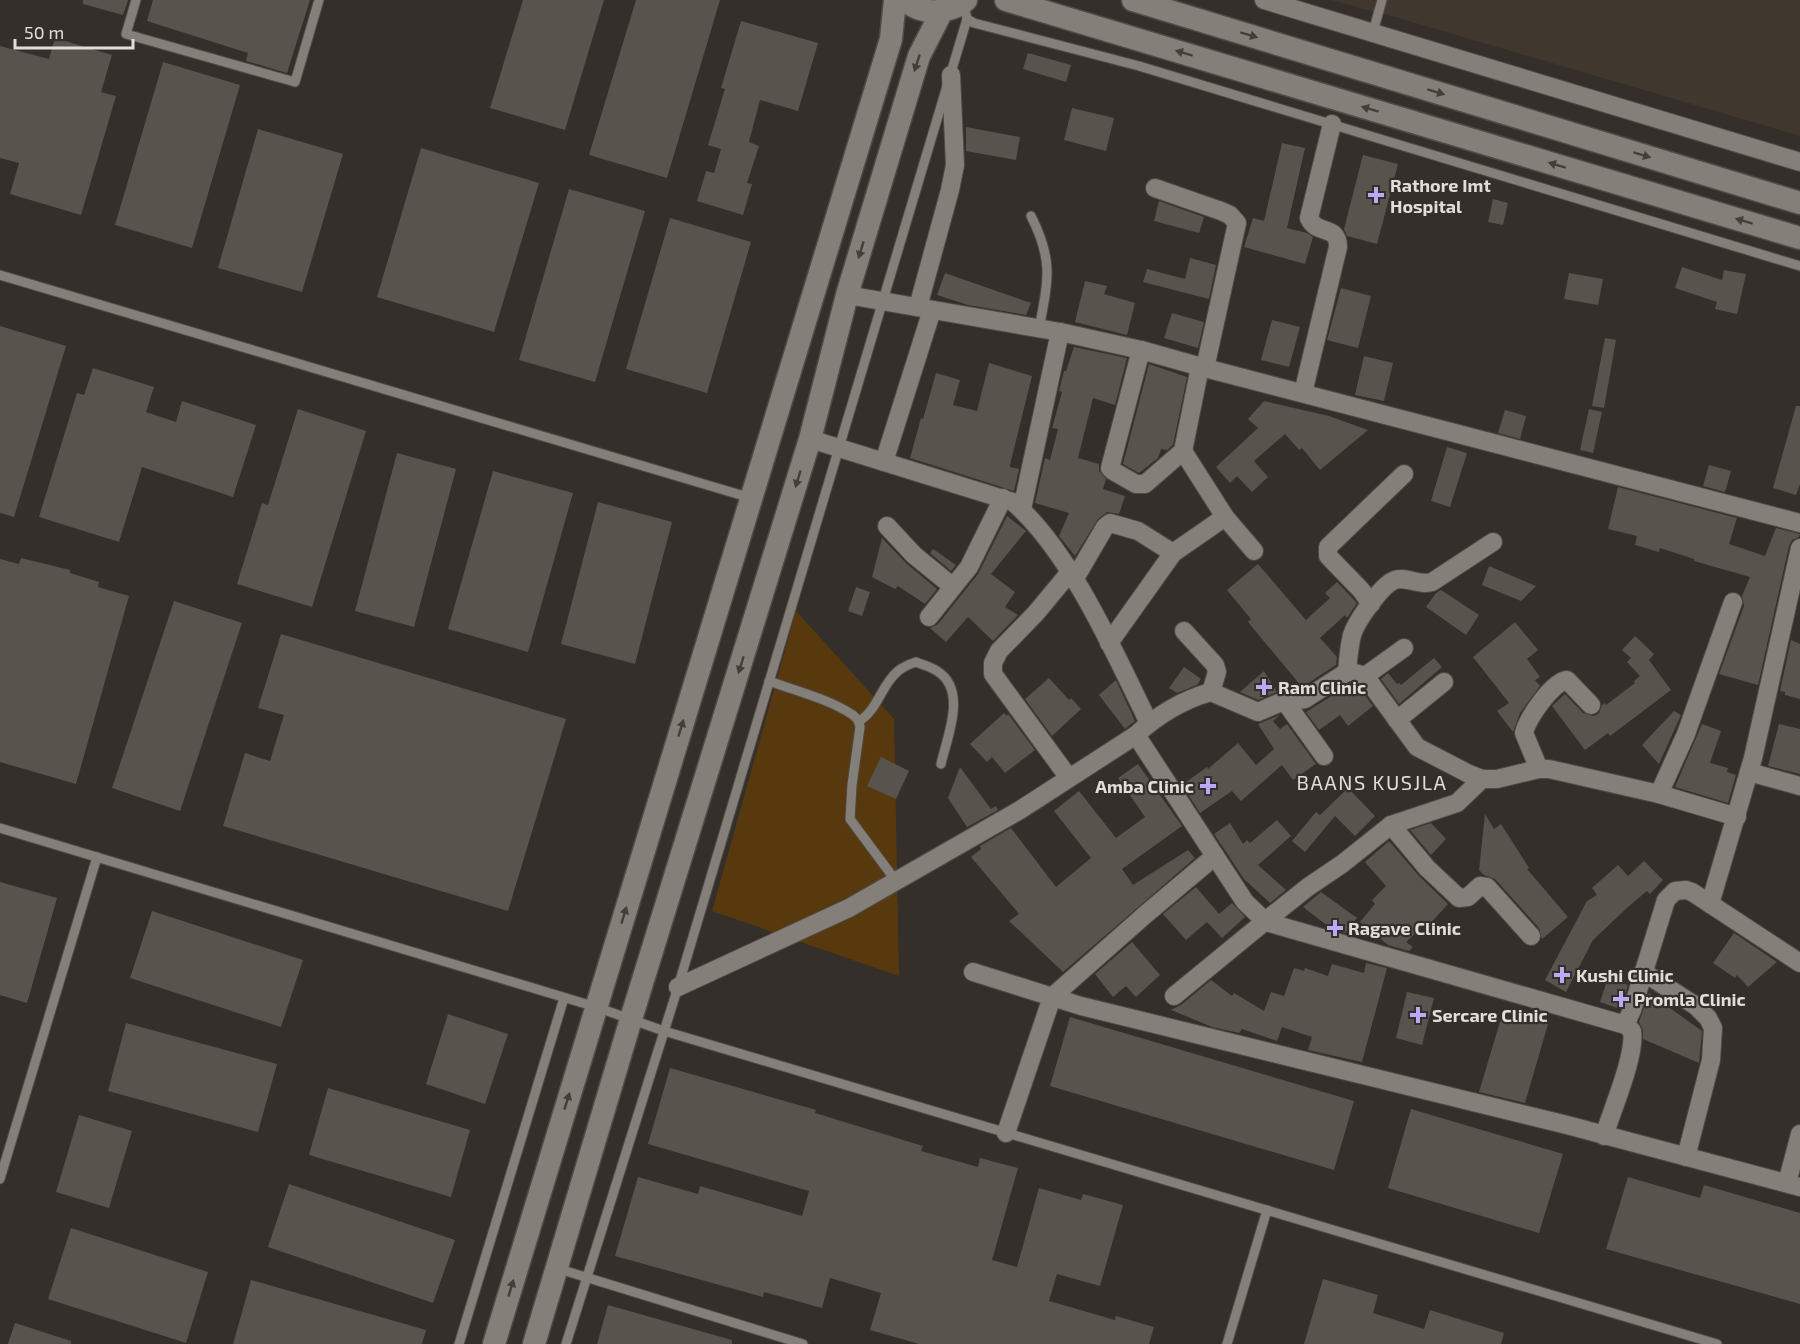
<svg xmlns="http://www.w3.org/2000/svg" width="1800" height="1344" viewBox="0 0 1800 1344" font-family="'Exo 2',sans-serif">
<rect width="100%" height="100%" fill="#342f2a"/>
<polygon fill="#40382e" points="1331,0 1800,0 1800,136 1402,19"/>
<polygon fill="#58390e" points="796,611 894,719 899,976 712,911"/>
<g fill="#58534d">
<polygon points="83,0 128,0 123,15 83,4"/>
<polygon points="153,0 310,0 287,73 246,61 248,53 147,21"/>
<polygon points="523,0 604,0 565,130 490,108"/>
<polygon points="636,0 720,0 667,178 589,155"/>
<polygon points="741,21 818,43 798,111 760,100 749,142 759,146 747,183 752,184 743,215 697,201 706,171 714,173 721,149 708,145 725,89 721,88"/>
<polygon points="55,38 112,55 101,92 116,96 81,215 10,194 19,163 0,158 0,46 49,59"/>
<polygon points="1028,53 1071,65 1066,82 1023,69"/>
<polygon points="163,62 240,85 192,248 115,225"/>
<polygon points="1072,108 1114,118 1106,151 1064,140"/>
<polygon points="966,127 1020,137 1016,160 966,151"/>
<polygon points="258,129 343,154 302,292 218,268"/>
<polygon points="1282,143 1305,148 1287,228 1307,233 1313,237 1305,264 1244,247 1253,218 1264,221"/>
<polygon points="421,148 539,183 494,332 377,297"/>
<polygon points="1363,155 1398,164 1377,244 1347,236 1344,229"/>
<polygon points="569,189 645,211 595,382 519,360"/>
<polygon points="1493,199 1508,203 1503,225 1488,222"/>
<polygon points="1159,201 1204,217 1199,233 1154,221"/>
<polygon points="670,218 751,242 707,393 626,369"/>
<polygon points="1190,258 1216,265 1209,299 1143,282 1147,269 1185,279"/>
<polygon points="1682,267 1722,280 1724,270 1746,274 1737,314 1715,309 1717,302 1675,288"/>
<polygon points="945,273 1031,303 1026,315 968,305 937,295"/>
<polygon points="1569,273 1603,279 1598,305 1564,299"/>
<polygon points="1085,281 1107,286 1104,294 1135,303 1127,335 1075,322"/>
<polygon points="1341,288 1371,296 1358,348 1327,340"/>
<polygon points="1172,313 1204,322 1198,348 1164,338"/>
<polygon points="1272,320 1300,327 1289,367 1261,360"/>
<polygon points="0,326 66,346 14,517 0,513"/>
<polygon points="1605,338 1616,340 1604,408 1592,406"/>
<polygon points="1074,347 1127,358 1115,405 1093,398 1078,458 1099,464 1099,471 1106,479 1103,489 1125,496 1119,514 1107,512 1098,519 1075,556 1059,536 1069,513 1035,503 1045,458 1050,460 1058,429 1052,428 1062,392 1059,391 1064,371 1066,371"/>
<polygon points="1364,356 1393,363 1384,401 1355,395"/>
<polygon points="989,363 1032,376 1010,465 1010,467 1019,469 1014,491 910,458 921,418 923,419 936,373 960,380 953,405 977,411"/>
<polygon points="1149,364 1187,377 1173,445 1167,450 1161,449 1158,458 1139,473 1123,464"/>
<polygon points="93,368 154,387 146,412 176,422 182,401 256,425 233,497 142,467 119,542 39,517 77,393 84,395"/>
<polygon points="1264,401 1329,416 1368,430 1320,470 1302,448 1299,450 1285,434 1254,461 1268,477 1252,492 1237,476 1230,483 1216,467 1258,428 1248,419"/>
<polygon points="1796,406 1800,406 1800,484 1796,495 1773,488"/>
<polygon points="298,409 366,431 312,607 237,584 262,503 268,505"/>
<polygon points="1589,409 1602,412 1593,453 1580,450"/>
<polygon points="1505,410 1526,416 1520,439 1498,433"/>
<polygon points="1447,447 1467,453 1450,507 1431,501"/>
<polygon points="397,453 456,469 414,627 355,611"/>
<polygon points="1709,465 1731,471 1725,492 1703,486"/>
<polygon points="493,471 573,493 528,652 448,629"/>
<polygon points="1618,487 1737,518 1729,544 1765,556 1776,528 1800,534 1799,537 1792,540 1789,546 1758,685 1719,674 1744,606 1742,596 1750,577 1694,561 1694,559 1660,548 1659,552 1635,545 1637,536 1608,529"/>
<polygon points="598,502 672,522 635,664 561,644"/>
<polygon points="1007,516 1026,531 991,574 1015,592 1005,607 1018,615 993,641 968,617 946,642 930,628 938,624 978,574"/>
<polygon points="882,538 907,564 937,589 925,604 898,586 895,589 872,577"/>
<polygon points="933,549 956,565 951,571 930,553"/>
<polygon points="21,558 70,570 70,573 99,582 98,587 129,596 76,784 0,762 0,559 19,564"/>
<polygon points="1258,564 1306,620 1330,598 1325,593 1337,582 1357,603 1347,618 1345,615 1320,638 1337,657 1336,665 1302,687 1248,622 1251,619 1227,590"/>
<polygon points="1489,566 1536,586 1521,601 1482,585"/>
<polygon points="856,587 870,592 862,616 848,611"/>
<polygon points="1441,590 1479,615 1466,635 1426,607 1436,593"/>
<polygon points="174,601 242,623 180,811 112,788"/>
<polygon points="1515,622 1538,650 1527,659 1540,677 1535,680 1540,686 1520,713 1513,732 1497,711 1509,703 1473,657"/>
<polygon points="281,634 566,719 508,911 223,826 245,753 270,761 284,715 258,708"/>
<polygon points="1635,636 1654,654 1649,660 1671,690 1610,736 1608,733 1585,750 1552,706 1565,694 1583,713 1594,716 1599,713 1602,705 1605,703 1606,705 1635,683 1634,681 1640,676 1627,662 1631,658 1622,650"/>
<polygon points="1791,640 1800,644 1800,699 1785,695 1785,692 1780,691"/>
<polygon points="1434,658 1442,667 1399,704 1381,679 1388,673 1397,684 1399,683 1401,685"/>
<polygon points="1184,667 1201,679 1197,685 1177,693 1169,688"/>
<polygon points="1264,671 1277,692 1258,700 1240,692"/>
<polygon points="1049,678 1069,700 1071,698 1081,709 1052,736 1025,699"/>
<polygon points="1116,680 1135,721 1125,729 1099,695"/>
<polygon points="1351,684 1358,686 1373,706 1348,726 1340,715 1319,730 1306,712"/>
<polygon points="1674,711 1681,715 1659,764 1642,745"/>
<polygon points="1004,713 1007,716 1008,714 1035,750 1005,773 992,757 987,762 970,744"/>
<polygon points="1280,715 1273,721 1280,729 1287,724 1316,764 1293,780 1282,765 1241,801 1232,791 1200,813 1182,785 1207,767 1208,769 1238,743 1256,765 1274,749 1258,724"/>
<polygon points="1702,724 1721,731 1710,763 1728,768 1727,772 1736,775 1728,803 1675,787"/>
<polygon points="1779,724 1800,729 1800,774 1768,766"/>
<polygon points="881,757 909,771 896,799 867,786"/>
<polygon points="1138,764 1182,826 1122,869 1133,885 1188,850 1195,858 1063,972 1009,921 1019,914 971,857 981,849 980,846 1011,828 1056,887 1091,858 1054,811 1079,791 1116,838 1145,817 1118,778"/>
<polygon points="960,767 991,809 996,806 998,810 967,827 948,798"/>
<polygon points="1348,788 1375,816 1355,836 1335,816 1305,852 1292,841 1316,812 1320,815"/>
<polygon points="1485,814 1494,829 1501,824 1529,868 1527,869 1568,917 1542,939 1539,928 1495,879 1484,875 1479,870"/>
<polygon points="1277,820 1291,836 1258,865 1286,890 1270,903 1244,879 1214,834 1230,823 1243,844 1247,840 1250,843"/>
<polygon points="1431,823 1446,839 1431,855 1410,830"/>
<polygon points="1389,841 1418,875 1448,904 1428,926 1425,924 1406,942 1413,947 1409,951 1388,945 1360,922 1375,904 1372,900 1386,886 1365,862"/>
<polygon points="1644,861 1663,880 1650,894 1647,891 1628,907 1593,940 1566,992 1545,980 1587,901 1597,895 1592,888 1618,865 1628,876"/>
<polygon points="0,882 57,898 27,1003 0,995"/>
<polygon points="1196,887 1219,914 1232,903 1245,917 1222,938 1207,922 1186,940 1163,914"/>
<polygon points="1321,892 1357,918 1345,933 1333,930 1303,907"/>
<polygon points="152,911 303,960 281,1027 130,978"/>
<polygon points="1734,933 1777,962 1748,987 1737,975 1735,978 1713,963"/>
<polygon points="1132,942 1160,975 1136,997 1126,986 1113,997 1095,974"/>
<polygon points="1366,963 1387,968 1362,1062 1308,1050 1312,1037 1282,1027 1277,1041 1242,1029 1239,1033 1212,1027 1171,1010 1181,1005 1211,980 1232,996 1234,993 1264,1011 1271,992 1284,996 1294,968 1304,971 1305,968 1328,976 1332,964 1364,973"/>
<polygon points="1608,978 1628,985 1620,1009 1600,1002"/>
<polygon points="1407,992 1434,998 1422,1045 1396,1038"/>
<polygon points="1649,993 1702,1031 1699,1063 1643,1039 1643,1030 1639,1022"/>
<polygon points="448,1014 508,1034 485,1104 426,1084"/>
<polygon points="1502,1015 1526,1023 1528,1018 1548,1024 1525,1103 1479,1092"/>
<polygon points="1070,1017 1354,1101 1334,1170 1050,1086"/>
<polygon points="126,1023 277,1064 258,1132 108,1091"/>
<polygon points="670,1068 816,1110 815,1113 923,1146 921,1151 978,1167 980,1158 1018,1168 992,1260 1017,1267 1039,1188 1081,1200 1083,1194 1123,1205 1100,1286 1057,1274 1049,1301 1115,1320 1116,1316 1154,1327 1149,1344 919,1344 870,1330 881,1293 830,1278 822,1308 764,1292 763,1297 615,1256 638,1177 698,1194 700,1186 802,1216 809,1191 648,1144"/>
<polygon points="328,1088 470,1130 451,1197 309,1155"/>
<polygon points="1411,1109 1563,1154 1539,1233 1388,1188"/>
<polygon points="79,1115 132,1131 109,1208 56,1192"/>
<polygon points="1628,1177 1700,1198 1704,1185 1800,1213 1800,1304 1606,1249"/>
<polygon points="289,1184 455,1240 433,1303 268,1247"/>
<polygon points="71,1228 208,1272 186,1343 48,1299"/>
<polygon points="1323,1279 1378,1295 1373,1313 1424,1329 1430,1310 1504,1333 1501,1344 1304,1344"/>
<polygon points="251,1280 426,1330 422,1344 233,1344"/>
<polygon points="608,1305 732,1340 732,1344 597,1344"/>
<polygon points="15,1323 71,1341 71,1344 8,1344"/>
</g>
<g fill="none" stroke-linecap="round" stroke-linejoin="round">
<defs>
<g id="service">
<polyline points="136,0 126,34 295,82 319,0"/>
<polyline points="966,14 967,19 974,23 1139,66 1800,266"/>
<polyline points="1373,32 1382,0"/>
<path d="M1031,216C1054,261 1048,281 1039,329"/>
<polyline points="0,275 751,498"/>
<path d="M769,681C796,691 829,699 853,715C858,719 859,722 860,727L852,785L850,819L896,881"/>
<path d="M859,721C878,710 881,685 898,671C903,667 910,664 916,662C923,665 931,667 937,671C968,690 947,737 941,764"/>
<polyline points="0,828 596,1007 664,1031 1717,1344"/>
<polyline points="0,1179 97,857"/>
<polyline points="556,1268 803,1344"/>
<polyline points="459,1344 564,998"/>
<polyline points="566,1344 678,987 967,19"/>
<polyline points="1227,1344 1267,1210"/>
</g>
<g id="minor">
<polyline points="1264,0 1800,162"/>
<polyline points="1155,188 1221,211 1230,215 1237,223 1205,368"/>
<polyline points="847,295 1060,332 1141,350 1205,368 1800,523"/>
<polyline points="918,307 950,190 955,165 951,75"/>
<polyline points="1141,350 1110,468 1113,471 1136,484 1145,484 1183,451 1200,367"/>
<path d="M1303,393L1338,247C1338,224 1317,236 1309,218L1332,124"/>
<path d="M810,439L1013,502C1071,552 1115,654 1149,723"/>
<polyline points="1183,451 1225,517 1254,551"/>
<polyline points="884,462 932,310"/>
<polyline points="1022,509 1060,332"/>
<polyline points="887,526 914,555 952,586"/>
<polyline points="1074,580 1105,527 1110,523 1138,531 1173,553"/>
<polyline points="1371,604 1361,590 1328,556 1328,547 1404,474"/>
<polyline points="929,617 969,567 1003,498"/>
<polyline points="1184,631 1215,665 1217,672 1211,692"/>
<polyline points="1109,643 1173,553 1225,517"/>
<path d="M1347,672C1348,660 1349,647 1352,635C1356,622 1381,585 1395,580C1406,576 1420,586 1432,582L1493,542"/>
<polyline points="1365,676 1404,648"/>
<polyline points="1286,703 1324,756"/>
<polyline points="1397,720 1444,682"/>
<polyline points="1136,735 1245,902 1266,922 1622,1024 1627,1021 1632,1010 1666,900 1675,891 1686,890 1692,892 1800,963"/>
<path d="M1539,769L1524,733C1527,719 1552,682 1567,680L1591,705"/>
<polyline points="1749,772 1800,786"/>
<polyline points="1069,778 993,674 993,663 999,651 1036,613 1070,572"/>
<polyline points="1659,794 1686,734 1733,602"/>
<polyline points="1391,825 1427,868 1459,898 1468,897 1480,886 1487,887 1531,936"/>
<polyline points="1710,904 1753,758 1800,548"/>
<polyline points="973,972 1081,1006 1567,1125 1800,1187"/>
<polyline points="1643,972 1696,1006 1708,1018 1713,1028 1711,1060 1686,1157"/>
<path d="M678,987L849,908L1020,810L1136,735C1156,716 1184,699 1211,692L1258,712L1279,703L1305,699L1347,672H1352L1365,676L1417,747L1469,774L1482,779H1497L1539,769H1549L1659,794L1737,817"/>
<polyline points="1174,996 1274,914 1308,887 1342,864 1391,825 1457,803 1482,779"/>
<polyline points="1006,1133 1052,997 1146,914 1215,856"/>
<path d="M1604,1136C1612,1110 1636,1055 1632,1031L1624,1023"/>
<polyline points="1787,1183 1800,1134"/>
</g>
<g id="tertiary">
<path d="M903,0C908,3 914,7 920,9C934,14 955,10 966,0"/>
<polyline points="1006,0 1800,238"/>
<polyline points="1133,0 1800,203"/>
<polyline points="494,1344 891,39 895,0"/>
<polyline points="534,1344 631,1019 810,439 847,295 919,56 942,11"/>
</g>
</defs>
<use href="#service" stroke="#4f4b47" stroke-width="11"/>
<use href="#minor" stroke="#4f4b47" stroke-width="20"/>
<use href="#tertiary" stroke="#4f4b47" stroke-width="25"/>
<use href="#service" stroke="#847f79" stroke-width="9"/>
<use href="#minor" stroke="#847f79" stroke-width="18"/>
<use href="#tertiary" stroke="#847f79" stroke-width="22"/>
</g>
<defs><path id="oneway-solid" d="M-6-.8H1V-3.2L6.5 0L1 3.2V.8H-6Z" transform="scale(1.5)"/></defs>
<g fill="#443f3a">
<use href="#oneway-solid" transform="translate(1249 35) rotate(17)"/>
<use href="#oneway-solid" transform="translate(1184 53) rotate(-163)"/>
<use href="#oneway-solid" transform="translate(917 63) rotate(108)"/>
<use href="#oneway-solid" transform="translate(1436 92) rotate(17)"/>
<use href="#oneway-solid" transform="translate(1370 109) rotate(-163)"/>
<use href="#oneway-solid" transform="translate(1642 155) rotate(17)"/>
<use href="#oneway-solid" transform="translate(1557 165) rotate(-163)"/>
<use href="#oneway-solid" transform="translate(1744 221) rotate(-163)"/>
<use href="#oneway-solid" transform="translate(861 250) rotate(107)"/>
<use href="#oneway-solid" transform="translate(798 479) rotate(107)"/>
<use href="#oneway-solid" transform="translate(741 665) rotate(107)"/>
<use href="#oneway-solid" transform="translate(681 728) rotate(-73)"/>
<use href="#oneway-solid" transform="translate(624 915) rotate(-73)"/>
<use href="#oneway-solid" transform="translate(567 1101) rotate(-73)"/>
<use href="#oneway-solid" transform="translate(511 1288) rotate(-73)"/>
</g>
<g fill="#baaaf6" stroke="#342f2a" stroke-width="2">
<path d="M1373 186h6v6h6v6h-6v6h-6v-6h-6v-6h6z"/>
<path d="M1261 678h6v6h6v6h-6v6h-6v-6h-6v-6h6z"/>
<path d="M1205 777h6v6h6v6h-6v6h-6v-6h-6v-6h6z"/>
<path d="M1332 919h6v6h6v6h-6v6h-6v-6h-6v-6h6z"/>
<path d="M1559 966h6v6h6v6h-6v6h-6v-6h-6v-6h6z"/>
<path d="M1618 990h6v6h6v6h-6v6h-6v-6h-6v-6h6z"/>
<path d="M1415 1006h6v6h6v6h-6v6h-6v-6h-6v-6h6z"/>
</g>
<g text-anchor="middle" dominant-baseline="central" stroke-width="4.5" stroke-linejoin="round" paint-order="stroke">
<g font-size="18" font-weight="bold" fill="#e0ddda" stroke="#342f2a" text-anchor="start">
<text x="1390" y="185">Rathore Imt<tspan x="1390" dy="21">Hospital</tspan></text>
<text x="1278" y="687">Ram Clinic</text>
<text x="1194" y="786" text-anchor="end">Amba Clinic</text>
<text x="1348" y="928">Ragave Clinic</text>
<text x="1576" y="975">Kushi Clinic</text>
<text x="1634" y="999">Promla Clinic</text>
<text x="1432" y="1015">Sercare Clinic</text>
</g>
<g font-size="20" letter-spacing="1.5" fill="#e0ddda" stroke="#342f2a">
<text x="1372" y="782">BAANS KUSJLA</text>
</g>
</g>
<path d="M15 39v9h118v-9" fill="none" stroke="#e0ddda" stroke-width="3"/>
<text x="24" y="39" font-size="18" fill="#e0ddda" stroke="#342f2a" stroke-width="4.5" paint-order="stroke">50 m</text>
</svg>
